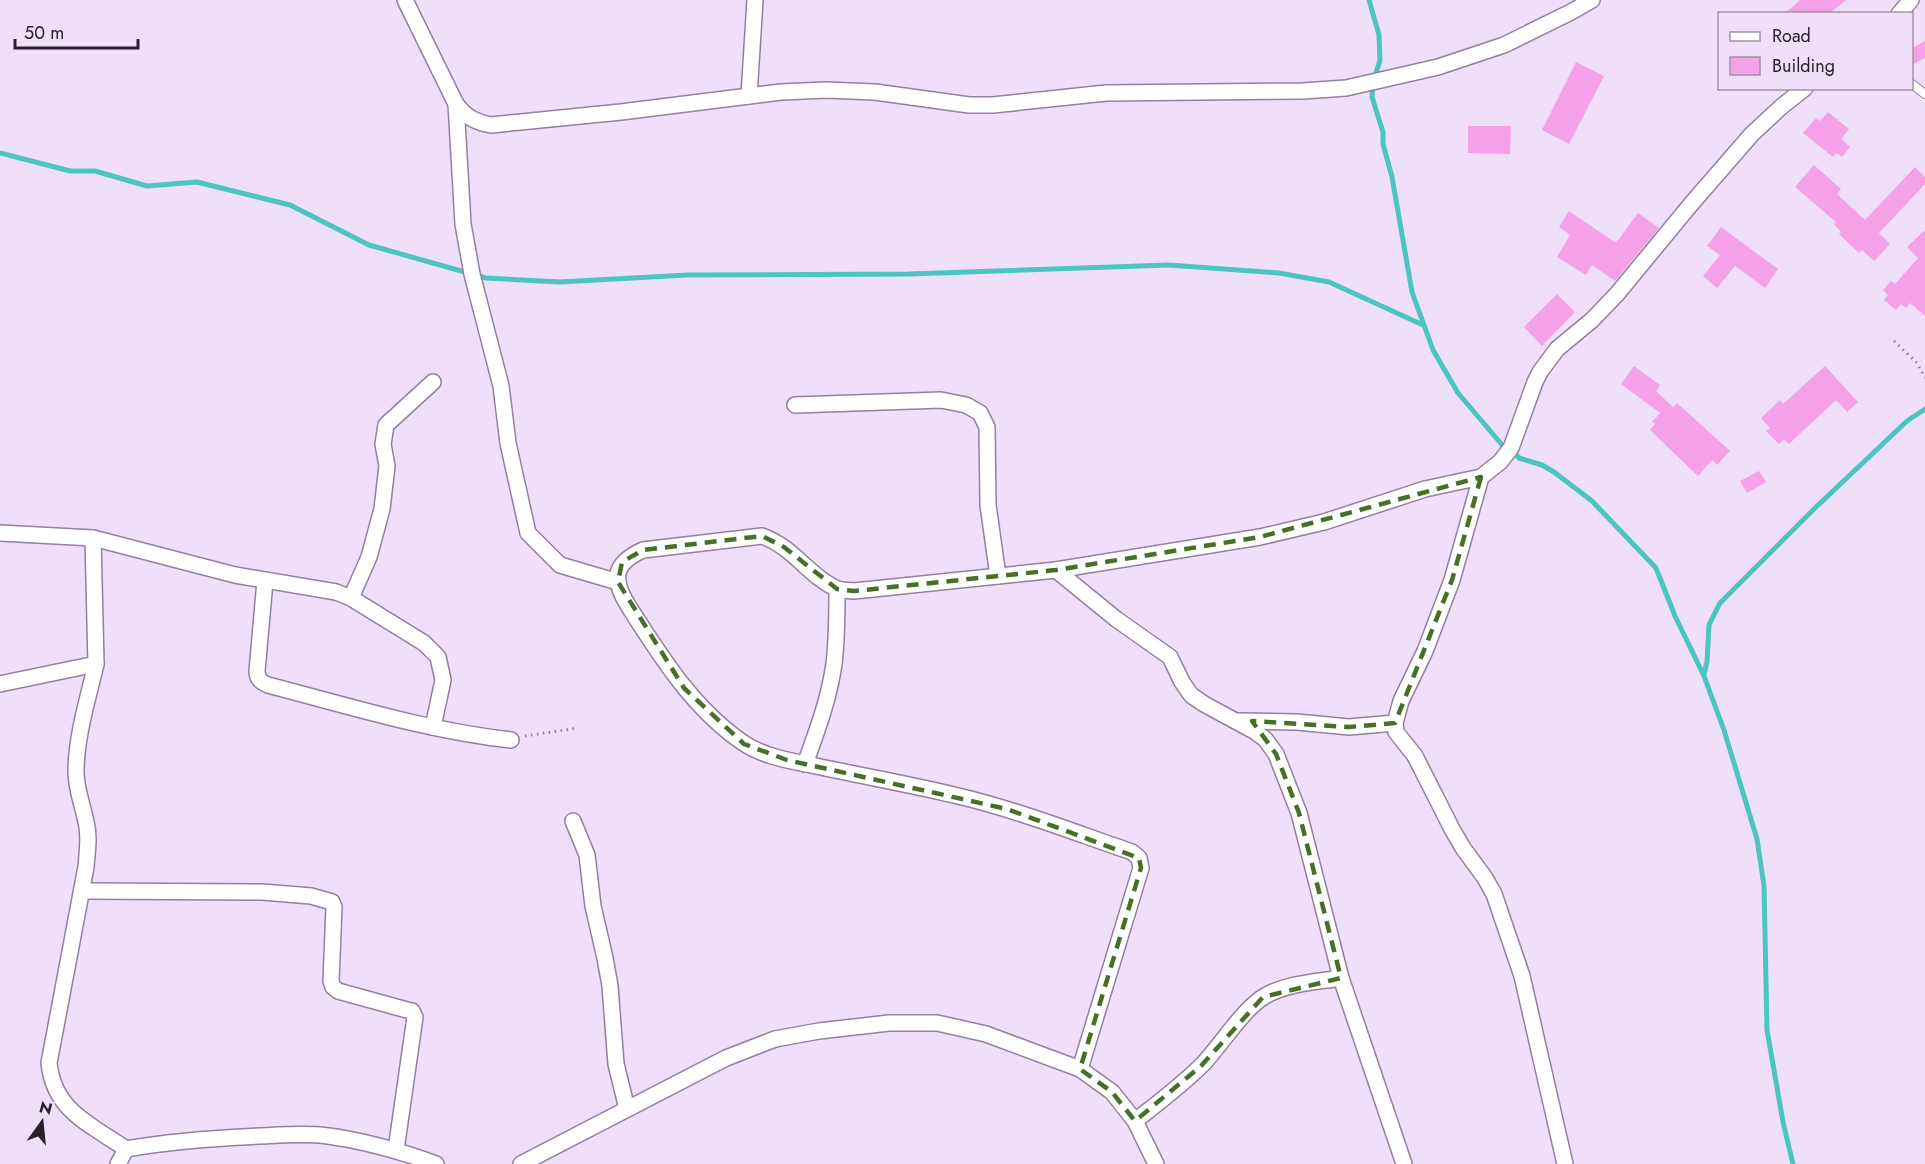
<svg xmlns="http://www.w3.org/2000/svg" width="1925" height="1164" viewBox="0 0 1925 1164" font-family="Jost,sans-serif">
<rect width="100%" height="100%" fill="#f0dffa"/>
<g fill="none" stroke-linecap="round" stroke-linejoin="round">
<g stroke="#4cc5c2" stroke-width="5">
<polyline points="1369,0 1379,35 1380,60 1373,83 1372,97 1383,132 1383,144 1392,177 1412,292 1433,350 1458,393 1503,446 1511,448 1519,458 1542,465 1554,472 1592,501 1656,568 1675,616 1704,676 1724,730 1757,839 1764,886 1767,1030 1783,1122 1793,1164"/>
<polyline points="0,153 70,171 95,171 147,186 197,182 290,205 369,245 486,278 560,282 687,275 909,274 1169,265 1279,273 1329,282 1423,325"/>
<polyline points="1704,675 1707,662 1709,625 1720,603 1814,509 1907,421 1925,409"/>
</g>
</g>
<g fill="#f5a1e7">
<polygon points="1800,0 1846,0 1829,14 1784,14"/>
<polygon points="1925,41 1925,58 1911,65 1911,49"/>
<polygon points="1576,62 1604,76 1569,144 1542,130"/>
<polygon points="1828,112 1849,129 1841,139 1850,147 1842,157 1836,153 1833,157 1803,133 1816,118 1820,121"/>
<polygon points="1468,126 1511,126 1510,154 1468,153"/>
<polygon points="1814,165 1841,189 1837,194 1865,220 1915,167 1925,177 1925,184 1879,233 1890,244 1874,261 1862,250 1859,253 1839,234 1841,232 1834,224 1836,222 1795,187"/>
<polygon points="1569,211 1616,243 1638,213 1659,228 1615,281 1592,265 1586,275 1557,257 1570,235 1559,227"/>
<polygon points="1721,227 1778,269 1765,288 1735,266 1717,288 1703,276 1720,255 1707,246"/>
<polygon points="1925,230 1925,316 1910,303 1906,308 1901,304 1896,310 1884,300 1888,295 1883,290 1891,281 1895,284 1918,258 1907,247"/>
<polygon points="1557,294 1575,312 1542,346 1524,327"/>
<polygon points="1634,366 1660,385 1656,391 1673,407 1677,403 1730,451 1717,465 1712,460 1698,476 1650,430 1655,424 1652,422 1660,413 1621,384"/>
<polygon points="1825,366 1858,402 1847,412 1836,400 1789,444 1784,439 1779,444 1766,431 1770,428 1761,418 1780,400 1783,404"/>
<polygon points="1759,471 1766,482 1747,493 1740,481"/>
</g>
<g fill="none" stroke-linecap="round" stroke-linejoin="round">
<defs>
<polyline id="service" points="1912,84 1925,94"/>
<g id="minor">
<path d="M405,0L456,104C466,117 475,122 491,125L621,112L781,92L826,90L875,92L969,105H993L1106,93L1303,91L1346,88L1438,67L1504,45L1571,12L1592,0"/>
<polyline points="1899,14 1911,0"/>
<polyline points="749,96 755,0"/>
<polyline points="456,104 463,224 472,274 501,386 508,443 528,533 560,565 618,582"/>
<polyline points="795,405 941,400 966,405 980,413 987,427 988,505 998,576"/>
<polyline points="1481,477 1452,580 1425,651 1401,701 1395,723 1396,732 1415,756 1452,829 1463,848 1485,878 1494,894 1522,976 1565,1164"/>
<polyline points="0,533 93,538 235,575 336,592 351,598 424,643 438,657 443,680 433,727"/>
<polyline points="1056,570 1116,619 1170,657 1182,682 1191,695 1204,704 1254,731 1265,739 1276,754 1299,813 1341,978 1404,1164"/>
<path d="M265,581L257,671C257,679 261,682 268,685C348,706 429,731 511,740"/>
<polyline points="351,598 369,557 382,509 387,466 383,444 386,425 433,382"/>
<path d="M96,664C88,699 76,736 76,772C76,789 83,806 86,822C90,837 87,852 86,867L49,1063C54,1111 90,1124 126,1149"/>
<polyline points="0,684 96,664 93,538"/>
<polyline points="1239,721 1297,722 1349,727 1395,723"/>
<path d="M805,764C817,731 829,699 834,664C837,639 837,614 837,589"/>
<polyline points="573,821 587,855 593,906 605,958 610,986 616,1064 627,1109"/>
<polyline points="83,891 262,892 311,896 332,902 334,907 331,981 333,987 338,991 407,1010 412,1011 415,1017 396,1150"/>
<path d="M1080,1069L1141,868L1139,858L1132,852C1073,832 1015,809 954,795C908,784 862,776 816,766C792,761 763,757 742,742C693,708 661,657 629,607C612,580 612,564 643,550L762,536C792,546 808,575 835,588C841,591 848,590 854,591L1056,570L1260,537L1324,522L1425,489L1481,477L1500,462L1511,448L1535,382L1540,372L1557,349L1592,320L1617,294L1692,203L1752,134L1781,107L1805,88"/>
<path d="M1135,1121C1158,1103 1182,1085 1203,1064C1220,1046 1245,1007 1265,996C1287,983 1317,982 1341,978"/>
<path d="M118,1164L126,1149C170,1141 215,1138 259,1136C282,1135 306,1133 328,1136C366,1141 400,1151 436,1164"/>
<polyline points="521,1164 726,1058 775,1039 819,1031 889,1023 937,1023 986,1034 1080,1069 1112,1092 1135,1121 1156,1164"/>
</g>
</defs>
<use href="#service" stroke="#937f9f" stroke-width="10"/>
<use href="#minor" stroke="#937f9f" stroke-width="18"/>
<g stroke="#908398" stroke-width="3" stroke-dasharray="1.5 4.5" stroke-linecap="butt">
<polyline points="1894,341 1917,363 1925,378"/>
<polyline points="525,736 578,728"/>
</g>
<use href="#service" stroke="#fff" stroke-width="8"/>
<use href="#minor" stroke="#fff" stroke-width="15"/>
</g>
<path fill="none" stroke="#496e28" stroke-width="4.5" stroke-dasharray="12 8" stroke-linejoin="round" d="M1481,477L1452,580L1395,723L1349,727L1252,721L1276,754L1299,813L1341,978L1263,997L1201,1066L1135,1121L1112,1092L1080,1069L1141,868L1139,858L1007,809L787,760L744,744L684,688L618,582L622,562L643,550L762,536L784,547L837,589L854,591L1056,570L1260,537Z"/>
<rect x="1718" y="12" width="195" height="78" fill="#f0dffa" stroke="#a093a8" stroke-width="1.5"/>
<rect x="1730" y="32" width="30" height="9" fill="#ffffff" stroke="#a093a8" stroke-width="1.5"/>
<text x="1772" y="42" font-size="18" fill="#28202d">Road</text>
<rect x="1730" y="57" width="30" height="18" fill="#f5a1e7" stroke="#a093a8" stroke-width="1.5"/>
<text x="1772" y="72" font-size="18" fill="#28202d">Building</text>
<g transform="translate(42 1122) rotate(15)" stroke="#f0dffa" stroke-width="4.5" paint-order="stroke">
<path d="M0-4.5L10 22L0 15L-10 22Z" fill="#28202d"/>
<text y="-9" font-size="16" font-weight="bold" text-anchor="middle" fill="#28202d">N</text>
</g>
<path d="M15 39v9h123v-9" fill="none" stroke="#28202d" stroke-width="3"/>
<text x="24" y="39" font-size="18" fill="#28202d" stroke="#f0dffa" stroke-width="4.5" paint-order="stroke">50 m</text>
</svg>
